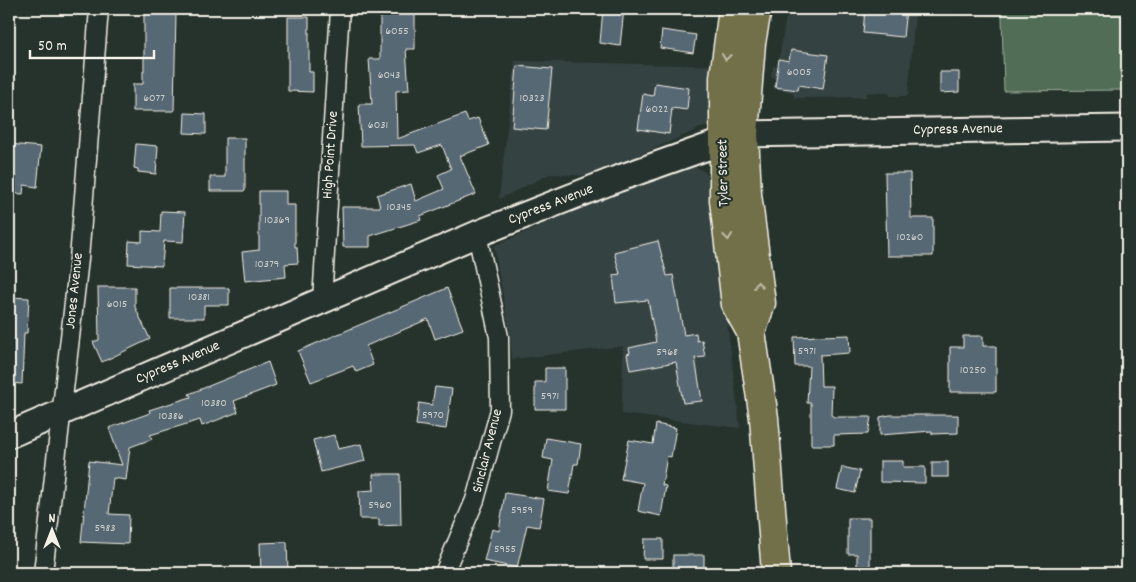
<svg xmlns="http://www.w3.org/2000/svg" width="1136" height="582" viewBox="0 0 1136 582" font-family="Dekko,sans-serif">
<rect width="100%" height="100%" fill="#26332d"/>
<filter id="ink" filterUnits="userSpaceOnUse"><feTurbulence type="fractalNoise" baseFrequency=".02" numOctaves="2"/><feDisplacementMap in="SourceGraphic" scale="10" xChannelSelector="R" yChannelSelector="G"/><feConvolveMatrix kernelMatrix="1 2 1 2 8 2 1 2 1" color-interpolation-filters="sRGB"/></filter>
<g filter="url(#ink)">
<g fill="#344342">
<polygon points="787,9 1004,9 1004,17 915,13 908,96 890,96 889,93 878,92 866,93 866,97 794,98 793,92 775,89 776,78 771,77 773,66 778,67"/>
<polygon points="515,61 720,66 714,122 593,176 550,174 499,199"/>
<polygon points="679,165 693,166 705,172 710,182 740,428 622,414 623,346 512,359 510,334 494,246"/>
</g>
<polygon fill="#516d55" stroke="#a2af9e" points="1004,9 1127,9 1127,90 1004,91 1002,17"/>
<g fill="#566773" stroke="#f4f1e8">
<polygon points="603,9 624,9 620,46 600,43"/>
<polygon points="865,9 906,9 903,37 863,33"/>
<polygon points="144,13 176,13 174,111 133,111 133,84 143,84 143,71 144,71"/>
<polygon points="380,13 415,13 415,49 406,49 409,90 396,91 397,139 465,114 468,121 478,118 489,145 460,156 476,194 420,216 421,220 370,236 370,247 343,247 342,207 380,207 377,195 411,184 416,201 444,189 438,175 451,169 442,145 418,153 415,145 361,146 359,104 372,104 369,59 380,59"/>
<polygon points="288,17 309,17 309,72 313,72 313,92 288,91"/>
<polygon points="662,30 696,35 693,53 660,48"/>
<polygon points="791,50 828,55 823,89 799,85 798,90 775,87 779,59 789,61"/>
<polygon points="517,66 552,69 546,130 512,127"/>
<polygon points="940,72 959,72 959,92 940,93"/>
<polygon points="655,83 689,88 687,110 672,108 669,134 638,129 643,94 653,96"/>
<polygon points="185,113 206,114 206,134 184,133"/>
<polygon points="225,138 245,138 245,191 210,191 210,177 225,177"/>
<polygon points="9,144 41,147 37,187 24,185 23,194 9,193"/>
<polygon points="136,144 158,146 156,174 138,172 138,169 134,168"/>
<polygon points="885,173 910,173 911,218 933,218 933,256 887,256"/>
<polygon points="259,191 286,191 286,205 295,205 295,247 297,247 298,263 285,264 286,277 245,281 242,252 259,250"/>
<polygon points="161,211 185,212 183,242 164,241 162,266 128,264 129,241 142,242 142,231 160,232"/>
<polygon points="658,241 667,276 673,275 684,335 696,333 697,341 702,340 705,357 695,358 702,401 683,403 676,362 630,370 627,354 630,353 629,348 656,342 648,300 616,303 613,275 620,274 614,252"/>
<polygon points="98,287 135,287 135,307 150,339 102,362 93,342 99,340"/>
<polygon points="170,288 229,288 229,305 204,305 204,318 170,318"/>
<polygon points="447,288 463,329 435,339 428,319 366,346 373,365 356,372 353,366 311,382 298,351"/>
<polygon points="9,297 29,298 27,333 24,333 22,384 9,383"/>
<polygon points="849,335 850,353 820,355 821,386 832,386 831,415 834,417 871,417 868,434 834,435 834,445 811,445 811,403 807,403 809,366 795,366 794,337"/>
<polygon points="963,336 983,336 983,346 996,346 996,392 950,392 950,347 963,347"/>
<polygon points="268,362 276,385 234,401 238,412 202,426 200,420 150,435 152,439 130,447 126,480 113,478 109,514 129,515 128,544 81,542 89,461 122,465 109,428 150,413 149,410 191,397 189,394"/>
<polygon points="545,368 565,368 565,409 535,409 535,382 545,382"/>
<polygon points="435,387 452,389 446,429 416,425 419,403 432,405"/>
<polygon points="890,415 958,415 958,433 932,434 932,431 880,435 880,417"/>
<polygon points="656,424 676,428 671,457 667,456 662,485 666,486 661,516 638,511 643,483 621,479 629,440 653,444"/>
<polygon points="334,435 338,449 361,444 365,461 321,472 313,440"/>
<polygon points="546,438 581,444 578,464 574,464 569,494 548,491 553,460 543,458"/>
<polygon points="880,461 903,461 903,467 925,467 925,483 880,482"/>
<rect x="932" y="462" width="16" height="15"/>
<polygon points="842,467 860,471 855,493 837,489"/>
<polygon points="373,474 400,474 401,525 379,526 379,519 360,519 359,491 374,490"/>
<polygon points="505,493 544,499 539,527 527,525 517,568 484,561 492,529 499,531"/>
<polygon points="848,518 870,518 870,573 857,573 857,554 848,554"/>
<polygon points="644,539 663,539 663,559 643,559"/>
<polygon points="287,542 288,573 261,573 260,543"/>
<rect x="673" y="555" width="31" height="18"/>
</g>
<g fill="none" stroke-linecap="round" stroke-linejoin="round">
<defs>
<g id="street">
<polyline points="322,301 340,9"/>
<polyline points="43,573 79,259 99,9"/>
<polyline points="444,573 475,500 500,410 499,337 477,234"/>
</g>
<polyline id="secondary" points="9,435 477,234 617,179 744,134 1127,128"/>
<g id="primary">
<polyline points="733,9 724,77 724,200 736,305 751,332 764,418 776,573"/>
<polyline points="751,332 761,303 747,194 744,134 751,43 757,9"/>
</g>
</defs>
<use href="#street" stroke="#f4f1e8" stroke-width="21"/>
<use href="#secondary" stroke="#f4f1e8" stroke-width="29"/>
<use href="#primary" stroke="#f4f1e8" stroke-width="31"/>
<use href="#street" stroke="#26332d" stroke-width="18"/>
<use href="#secondary" stroke="#26332d" stroke-width="25"/>
<use href="#primary" stroke="#71704a" stroke-width="28"/>
</g>
<defs><path id="oneway-chevron" d="M-2-3.5L2.5 0L-2 3.5" fill="none" stroke-width="1.6" stroke-linecap="round" stroke-linejoin="round" transform="scale(1.25)"/></defs>
<g stroke="#c0bda9">
<use href="#oneway-chevron" transform="translate(726 57) rotate(96)"/>
<use href="#oneway-chevron" transform="translate(728 237) rotate(83)"/>
<use href="#oneway-chevron" transform="translate(758 285) rotate(-97)"/>
</g>
</g>
<g text-anchor="middle" dominant-baseline="central" stroke-width="4.5" stroke-linejoin="round" paint-order="stroke">
<g font-size="12" fill="#cccecb">
<text x="397" y="31">6055</text>
<text x="799" y="72">6005</text>
<text x="389" y="75">6043</text>
<text x="154" y="98">6077</text>
<text x="532" y="98">10323</text>
<text x="657" y="109">6022</text>
<text x="378" y="125">6031</text>
<text x="399" y="207">10345</text>
<text x="277" y="220">10369</text>
<text x="910" y="237">10260</text>
<text x="267" y="264">10379</text>
<text x="199" y="297">10381</text>
<text x="117" y="304">6015</text>
<text x="807" y="351">5971</text>
<text x="667" y="352">5968</text>
<text x="973" y="370">10250</text>
<text x="550" y="396">5971</text>
<text x="214" y="403">10380</text>
<text x="433" y="415">5970</text>
<text x="171" y="416">10386</text>
<text x="380" y="505">5960</text>
<text x="522" y="510">5959</text>
<text x="105" y="528">5983</text>
<text x="505" y="549">5955</text>
</g>
<g font-size="15" fill="#f4f1e8" stroke="#26332d">
<text transform="translate(958 130) rotate(-1)">Cypress Avenue</text>
<text transform="translate(331 155) rotate(-86)">High Point Drive</text>
<text transform="translate(724 173) rotate(-91)">Tyler Street</text>
<text transform="translate(551 205) rotate(-21)">Cypress Avenue</text>
<text transform="translate(75 291) rotate(-84)">Jones Avenue</text>
<text transform="translate(178 363) rotate(-23)">Cypress Avenue</text>
<text transform="translate(488 451) rotate(-76)">Sinclair Avenue</text>
</g>
</g>
<rect width="1136" height="582" fill="none" stroke="#26332d" stroke-width="30"/>
<rect x="15" y="15" width="1106" height="552" fill="none" stroke="#f4f1e8" stroke-width="2" filter="url(#ink)"/>
<g transform="translate(52 530)" stroke="#26332d" stroke-width="4" paint-order="stroke">
<path d="M0-4L9 19L0 12L-9 19Z" fill="#f4f1e8"/>
<text y="-8" font-size="14" font-weight="bold" text-anchor="middle" fill="#f4f1e8">N</text>
</g>
<path d="M30 50v8h124v-8" fill="none" stroke="#f4f1e8" stroke-width="2.5"/>
<text x="38" y="50" font-size="15" fill="#f4f1e8" stroke="#26332d" stroke-width="4" paint-order="stroke">50 m</text>
</svg>
